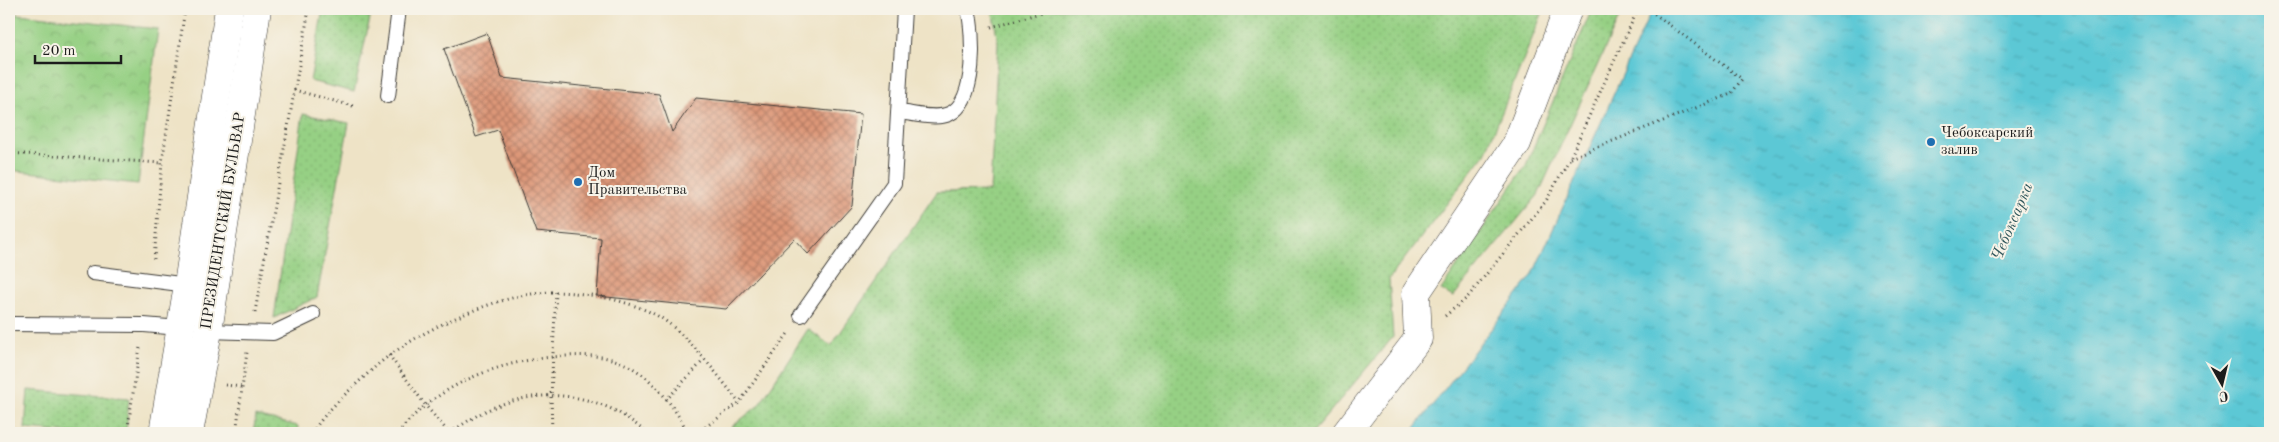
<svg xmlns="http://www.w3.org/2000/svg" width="2279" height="442" viewBox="0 0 2279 442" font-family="'Old Standard TT',serif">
<defs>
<pattern id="grass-dots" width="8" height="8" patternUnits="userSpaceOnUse" patternTransform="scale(1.25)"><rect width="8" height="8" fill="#96d084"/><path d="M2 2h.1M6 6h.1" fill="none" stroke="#81b271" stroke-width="1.8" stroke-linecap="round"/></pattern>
<pattern id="park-crowns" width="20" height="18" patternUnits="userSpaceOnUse" patternTransform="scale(1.25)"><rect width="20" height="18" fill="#96d084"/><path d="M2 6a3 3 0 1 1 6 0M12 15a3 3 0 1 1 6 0" fill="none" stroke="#81b271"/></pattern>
<pattern id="water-ripples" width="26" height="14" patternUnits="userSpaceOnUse" patternTransform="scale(1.25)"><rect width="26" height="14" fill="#5cc8d5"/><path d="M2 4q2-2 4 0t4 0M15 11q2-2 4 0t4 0" fill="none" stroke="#4fabb6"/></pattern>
<pattern id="building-cross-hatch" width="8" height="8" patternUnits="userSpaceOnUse" patternTransform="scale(1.25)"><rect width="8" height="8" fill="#dd9778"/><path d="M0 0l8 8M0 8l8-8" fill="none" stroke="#b27a62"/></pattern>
</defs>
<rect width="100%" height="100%" fill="#f7f3e8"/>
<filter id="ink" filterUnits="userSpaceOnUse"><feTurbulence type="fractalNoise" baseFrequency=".02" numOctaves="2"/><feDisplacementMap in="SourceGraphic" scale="10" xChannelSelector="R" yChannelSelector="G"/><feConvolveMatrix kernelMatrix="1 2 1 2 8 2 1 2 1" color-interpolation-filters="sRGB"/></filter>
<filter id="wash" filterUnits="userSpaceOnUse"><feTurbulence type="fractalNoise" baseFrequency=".0096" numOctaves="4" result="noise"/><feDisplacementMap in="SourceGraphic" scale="20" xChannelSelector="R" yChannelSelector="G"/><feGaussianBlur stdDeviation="1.12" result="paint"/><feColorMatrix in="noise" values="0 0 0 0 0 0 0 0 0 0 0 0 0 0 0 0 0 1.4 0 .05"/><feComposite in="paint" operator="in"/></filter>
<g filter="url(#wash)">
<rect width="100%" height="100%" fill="#eee3c6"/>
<g fill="url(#grass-dots)" stroke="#597650">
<polygon points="323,9 372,9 354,92 310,81"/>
<polygon points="992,9 1544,9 1485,154 1389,279 1393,337 1312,433 724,433 759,405 808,329 831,346 937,192 990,191 998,42"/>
<polygon points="1592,9 1623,9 1538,195 1453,297 1441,290 1526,165"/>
<polygon points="303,114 349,123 317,297 274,318"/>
<polygon points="28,390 129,398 126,433 74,433 25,429"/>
<polygon points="256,416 298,426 297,433 253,433"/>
</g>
<polygon fill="url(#park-crowns)" stroke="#597650" points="9,13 158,29 138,184 9,170"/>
<polygon fill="url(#water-ripples)" stroke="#3c7278" points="1652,9 2270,9 2270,433 1411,433 1532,276"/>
<g id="blocks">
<polygon fill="url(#building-cross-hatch)" points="487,33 502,78 659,94 672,132 696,98 861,114 852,206 808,254 794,239 726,309 597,296 601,238 536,232 498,130 476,137 444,49"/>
</g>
</g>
<g filter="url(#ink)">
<use href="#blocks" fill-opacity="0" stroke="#3c3a36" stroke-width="1"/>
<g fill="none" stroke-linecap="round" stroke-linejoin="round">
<defs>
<g id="lane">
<polyline points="388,96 399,9"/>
<path d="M906,113C919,115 937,119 949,114C977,102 974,34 968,9"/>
<polyline points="93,273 188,285"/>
<polyline points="801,315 894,183 904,9"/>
<polyline points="9,324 144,325 180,328"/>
<polyline points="208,331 273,333 313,314"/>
</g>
<polyline id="street" points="1346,433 1418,339 1416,293 1517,143 1568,9"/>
<g id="secondary">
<polyline points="163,433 188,285 229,9"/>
<polyline points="189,433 208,331 257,9"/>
</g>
</defs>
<use href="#lane" stroke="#3c3a36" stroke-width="16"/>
<use href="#street" stroke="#3c3a36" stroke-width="29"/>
<use href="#secondary" stroke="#3c3a36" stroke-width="29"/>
<g stroke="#3c3a36" stroke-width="3" stroke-dasharray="1 4" stroke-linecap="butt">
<polyline points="991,27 1040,13 1044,9"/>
<polyline points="294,90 353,106"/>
<polyline points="9,153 162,163"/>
<polyline points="1570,158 1731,94 1742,79 1648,9"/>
<polyline points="154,259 162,163 185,9"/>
<polyline points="255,312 309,9"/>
<polyline points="1445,316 1467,298 1546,201 1570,158 1638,9"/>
<path d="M389,355L426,406L449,433C463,425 477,414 492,408C545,386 604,393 646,433"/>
<polyline points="225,385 242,387"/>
<polyline points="666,400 704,360"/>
<polyline points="127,433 140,347"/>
<polyline points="236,433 247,352"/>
<path d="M313,433C320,415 360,381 375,367C416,331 502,291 557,292C590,293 627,300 656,315C683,329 721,378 739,403"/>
<path d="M398,433C438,383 503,359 566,356C587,355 606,355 625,364C652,376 675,407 688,433"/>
<polyline points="552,433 551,395 556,292"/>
<polyline points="697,433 739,403 789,332"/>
</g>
<use href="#lane" stroke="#fff" stroke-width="14"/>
<use href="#street" stroke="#fff" stroke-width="28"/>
<use href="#secondary" stroke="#fff" stroke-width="28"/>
</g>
</g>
<g fill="#1f6fb2" stroke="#f7f3e8" stroke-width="2">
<circle cx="1931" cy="142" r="5"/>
<circle cx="578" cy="182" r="5"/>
</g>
<g text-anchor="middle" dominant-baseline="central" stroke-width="4" stroke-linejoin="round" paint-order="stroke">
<g font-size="15" fill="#1c1c1c" stroke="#f7f3e8" text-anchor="start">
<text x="1941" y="133">Чебоксарский<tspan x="1941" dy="17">залив</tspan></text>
<text x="588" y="173">Дом<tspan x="588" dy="17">Правительства</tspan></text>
</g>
<g font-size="15" fill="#1c1c1c" stroke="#f7f3e8">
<text transform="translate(224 221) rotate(-81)">ПРЕЗИДЕНТСКИЙ БУЛЬВАР</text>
</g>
<g font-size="16" font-style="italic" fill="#32585d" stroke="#f7f3e8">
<text transform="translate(2013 222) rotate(-67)">Чебоксарка</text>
</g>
</g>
<rect width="2279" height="442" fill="none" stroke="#f7f3e8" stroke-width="30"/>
<g transform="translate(2222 384) rotate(172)" stroke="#f7f3e8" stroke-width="4" paint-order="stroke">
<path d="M0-4L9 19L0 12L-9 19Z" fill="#1c1c1c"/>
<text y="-8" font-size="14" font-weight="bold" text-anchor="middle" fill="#1c1c1c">С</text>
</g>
<path d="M35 55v8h86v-8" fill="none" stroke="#1c1c1c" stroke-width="2.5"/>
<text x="42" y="55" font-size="15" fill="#1c1c1c" stroke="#f7f3e8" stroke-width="4" paint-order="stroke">20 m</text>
</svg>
